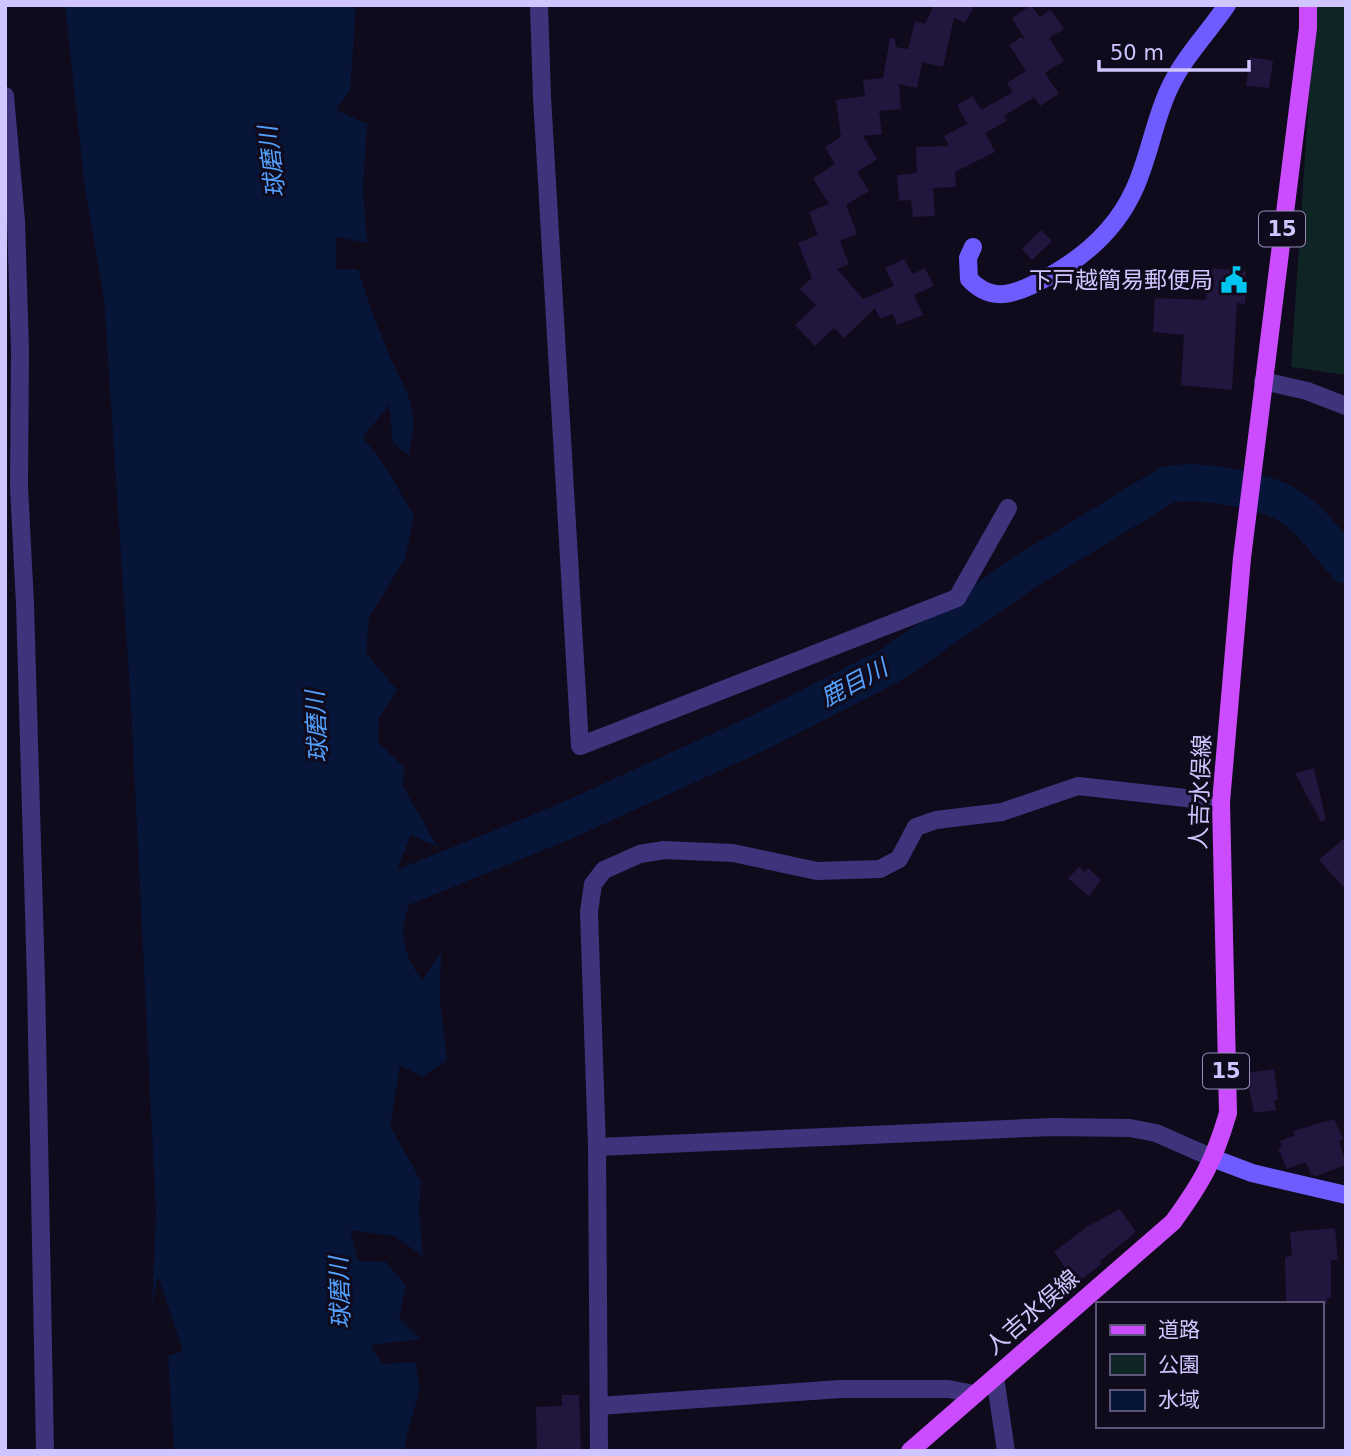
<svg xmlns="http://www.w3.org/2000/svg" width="1351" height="1456" viewBox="0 0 1351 1456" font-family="'DejaVu Sans','Noto Sans JP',sans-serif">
<rect width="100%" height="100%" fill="#0f0b1c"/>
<polygon fill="#0e2425" points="1315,5 1346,5 1346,375 1291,367"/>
<path fill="#071538" d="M65,5H356L350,91L336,110L367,124L363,189L367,243L336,237V269H358C367,300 379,331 392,361C400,380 411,394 413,416C414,428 411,443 409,455L393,443L389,405L363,437L388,471L414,516L405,559L369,617L366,653L397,690L379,717L378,742L404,767L403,787L438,847L411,835L394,876L416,893C396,922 401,953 422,980L441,952L440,1000L447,1060L422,1077L400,1065L390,1126L421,1181L419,1210L423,1256L394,1236L350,1230L358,1261L386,1262L406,1286L399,1318L420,1339L371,1345L382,1364L415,1362L420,1389L405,1441L406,1451H174L168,1356L183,1351L158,1276L152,1306L156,1212L131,707L104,298L85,189Z"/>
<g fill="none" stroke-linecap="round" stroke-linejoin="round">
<path stroke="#071538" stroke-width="37" d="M362,904L566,821L758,733L891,665L1028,570L1167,485C1197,478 1269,490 1294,509C1314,523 1330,547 1346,565"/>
</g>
<g fill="#21163d">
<polygon points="930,5 975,5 965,23 954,18 943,67 922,62 917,88 899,84 901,109 879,111 882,134 863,136 877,159 857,172 869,191 846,205 857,234 840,241 849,264 837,269 863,299 894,286 885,268 904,259 912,274 925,268 934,286 914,295 923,315 897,325 893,314 880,319 875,308 844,338 834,328 815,346 795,325 816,305 800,289 812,278 798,243 818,235 809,212 829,204 813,178 835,164 825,147 841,137 836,100 865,96 863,80 883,78 890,38 895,38 896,47 908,49 915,21 925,24 933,7"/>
<polygon points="1031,5 1040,17 1051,10 1064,29 1049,38 1064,61 1045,73 1059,94 1040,106 1034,97 1004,116 1007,121 985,133 995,152 955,172 956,187 933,188 935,216 913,217 911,200 899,201 897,175 917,173 916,147 949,146 944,136 967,124 957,105 973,96 981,110 1013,92 1007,83 1026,71 1009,45 1021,37 1026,41 1012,18"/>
<polygon points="1250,57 1273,61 1269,88 1246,86"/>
<polygon points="1041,230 1052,241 1032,260 1022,249"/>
<polygon points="1208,268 1246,271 1245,304 1237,303 1232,390 1181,385 1184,335 1153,332 1155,298 1206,300"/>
<polygon points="1314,768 1326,820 1321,822 1295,773"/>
<polygon points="1346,837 1346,890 1319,860"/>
<polygon points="1079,867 1085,872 1088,868 1101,880 1089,896 1068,878"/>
<polygon points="1274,1069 1278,1099 1274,1100 1276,1110 1254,1113 1246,1073"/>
<polygon points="1334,1119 1343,1139 1339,1141 1346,1165 1316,1176 1311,1175 1306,1162 1287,1169 1278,1148 1282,1147 1280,1141 1295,1135 1293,1131"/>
<polygon points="1120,1209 1136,1232 1100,1261 1102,1264 1076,1283 1054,1252 1088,1226"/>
<polygon points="1335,1228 1338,1260 1331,1260 1331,1298 1327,1298 1327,1304 1286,1304 1285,1257 1292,1256 1290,1232"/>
<polygon points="562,1395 579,1395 581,1451 537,1451 536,1407 562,1406"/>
</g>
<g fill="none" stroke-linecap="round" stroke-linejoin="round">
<g stroke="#3d347c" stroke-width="18">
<polyline points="539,5 542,97 580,746 957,598 1008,508"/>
<polyline points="5,96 16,221 20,350 19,487 25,604 36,981 45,1451"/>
<polyline points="1263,381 1307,391 1346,406"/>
<polyline points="597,1147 1052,1127 1130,1128 1156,1133 1215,1159"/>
<polyline points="995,1377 1006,1451"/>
<polyline points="599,1406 841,1389 948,1389 975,1394"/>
<polyline points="599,1451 597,1147 589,912 593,884 604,870 640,854 664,850 733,853 817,871 880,869 899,859 916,827 936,820 1002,812 1078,786 1221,802"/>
</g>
<g stroke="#6e5cff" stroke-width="18">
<path d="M973,247L968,258L969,279C988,299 1006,297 1030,286C1075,265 1113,236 1134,190C1149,158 1154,121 1169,89C1183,58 1208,33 1227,5"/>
<polyline points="1215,1159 1252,1173 1346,1195"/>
</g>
<path stroke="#cb4cff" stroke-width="18" d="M910,1451L1173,1222C1202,1182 1214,1161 1228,1113L1221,802L1242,558L1308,28V5"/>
</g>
<defs>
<symbol id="civic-bare" viewBox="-9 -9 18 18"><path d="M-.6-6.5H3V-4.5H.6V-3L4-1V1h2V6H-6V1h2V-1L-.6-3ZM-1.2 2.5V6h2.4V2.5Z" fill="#00c4f0" stroke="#0f0b1c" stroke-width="2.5" paint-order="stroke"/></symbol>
</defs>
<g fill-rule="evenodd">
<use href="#civic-bare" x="1215" y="261" width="38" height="38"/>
</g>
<g text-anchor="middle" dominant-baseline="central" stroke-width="6" stroke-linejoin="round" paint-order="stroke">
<g fill="#0f0b1c" stroke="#978dbb" stroke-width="2">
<rect x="1259" y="211.5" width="46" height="35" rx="5"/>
<rect x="1203" y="1053.5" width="46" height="35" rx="5"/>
</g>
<g font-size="21" font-weight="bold" fill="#d1c5ff">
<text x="1282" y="229">15</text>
<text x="1226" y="1071">15</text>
</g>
<g font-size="23" fill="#d1c5ff" stroke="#0f0b1c" text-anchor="end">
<text x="1213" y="280">下戸越簡易郵便局</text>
</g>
<g font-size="23" fill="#d1c5ff" stroke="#0f0b1c">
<text transform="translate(1200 792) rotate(-88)">人吉水俣線</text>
<text transform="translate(1032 1312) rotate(-41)">人吉水俣線</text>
</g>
<g font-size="24" font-style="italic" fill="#53a1ff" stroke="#0f0b1c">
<text transform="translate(272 162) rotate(-97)">球磨川</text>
<text transform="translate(854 683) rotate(-28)">鹿目川</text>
<text transform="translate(317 727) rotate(-93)">球磨川</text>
<text transform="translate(340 1293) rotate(-92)">球磨川</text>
</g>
</g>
<rect width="1351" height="1456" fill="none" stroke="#d1c5ff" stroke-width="14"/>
<rect x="1096" y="1302" width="228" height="126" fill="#0f0b1c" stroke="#5d5577" stroke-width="2"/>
<rect x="1110" y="1325" width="35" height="10" fill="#cb4cff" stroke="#5d5577" stroke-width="2"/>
<text x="1158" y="1337" font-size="21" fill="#d1c5ff">道路</text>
<rect x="1110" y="1354" width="35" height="21" fill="#0e2425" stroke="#5d5577" stroke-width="2"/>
<text x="1158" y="1372" font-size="21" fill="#d1c5ff">公園</text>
<rect x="1110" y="1390" width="35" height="21" fill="#071538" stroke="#5d5577" stroke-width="2"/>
<text x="1158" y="1407" font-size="21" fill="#d1c5ff">水域</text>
<path d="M1099 60v10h150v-10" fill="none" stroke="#d1c5ff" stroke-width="3.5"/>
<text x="1110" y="60" font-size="21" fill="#d1c5ff" stroke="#0f0b1c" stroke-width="5" paint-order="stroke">50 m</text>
</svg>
